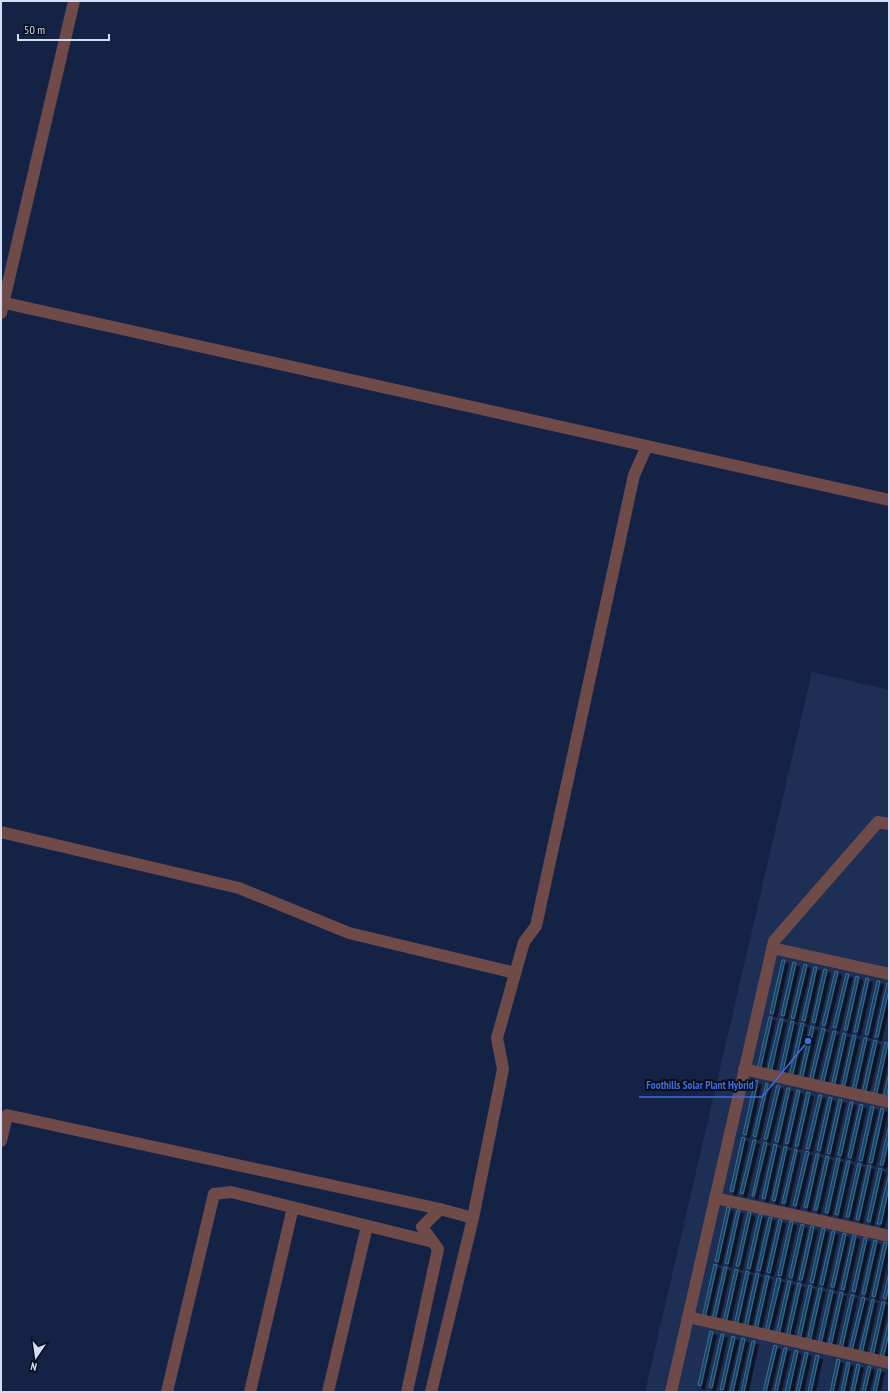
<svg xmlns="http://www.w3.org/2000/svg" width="890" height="1393" viewBox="0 0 890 1393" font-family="'PT Sans Narrow',sans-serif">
<defs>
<filter id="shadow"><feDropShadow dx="3.5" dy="3.5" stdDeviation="0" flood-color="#0009"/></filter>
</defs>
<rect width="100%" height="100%" fill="#142345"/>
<polygon fill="#1e2f56" points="812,672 889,690 889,1392 645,1392"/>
<g fill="#0d466c" stroke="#456c8a" filter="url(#shadow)">
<polygon points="782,960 785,960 773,1014 770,1013"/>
<polygon points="793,962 796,963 784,1016 781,1015"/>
<polygon points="804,964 807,965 794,1019 791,1018"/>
<polygon points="814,967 817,967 805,1021 802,1020"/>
<polygon points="824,969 827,970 815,1023 812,1022"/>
<polygon points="835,971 838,972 825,1026 822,1025"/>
<polygon points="846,974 849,974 836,1028 833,1027"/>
<polygon points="856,976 859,977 847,1030 844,1030"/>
<polygon points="866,978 869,979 857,1032 854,1032"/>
<polygon points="877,981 880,981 868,1035 865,1034"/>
<polygon points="887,983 889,983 889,990 878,1037 875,1037"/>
<polygon points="769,1017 772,1017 760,1071 757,1070"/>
<polygon points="780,1019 783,1019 771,1073 767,1072"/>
<polygon points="791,1021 794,1022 782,1076 779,1075"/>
<polygon points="801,1023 804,1024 792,1078 789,1077"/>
<polygon points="811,1026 814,1027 802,1080 799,1079"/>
<polygon points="822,1028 825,1029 812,1082 809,1082"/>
<polygon points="833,1031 836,1031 823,1085 820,1084"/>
<polygon points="843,1033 846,1034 834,1087 831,1087"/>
<polygon points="853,1035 856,1036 844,1089 841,1089"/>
<polygon points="864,1038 867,1038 855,1092 852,1091"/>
<polygon points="874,1040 877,1041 865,1094 862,1093"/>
<polygon points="885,1042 888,1043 876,1097 873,1096"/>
<polygon points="889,1072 889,1085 886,1099 883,1098"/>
<polygon points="755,1080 758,1081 746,1135 743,1134"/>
<polygon points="766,1083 768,1084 756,1137 753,1136"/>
<polygon points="777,1085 780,1086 767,1139 764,1139"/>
<polygon points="787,1088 790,1088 778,1142 775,1141"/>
<polygon points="797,1090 800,1091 788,1144 785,1143"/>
<polygon points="807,1092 810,1093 798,1146 795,1146"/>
<polygon points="819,1095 822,1095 809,1149 806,1148"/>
<polygon points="829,1097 832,1098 820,1151 817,1150"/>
<polygon points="839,1099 842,1100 830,1154 827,1153"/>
<polygon points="850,1102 853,1102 841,1156 838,1155"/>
<polygon points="860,1104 863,1105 851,1158 848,1157"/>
<polygon points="871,1106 874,1107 862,1161 859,1160"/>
<polygon points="881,1108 884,1109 872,1163 869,1162"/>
<polygon points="889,1124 889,1138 883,1165 880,1165"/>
<polygon points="742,1137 745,1138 733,1192 730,1191"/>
<polygon points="753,1140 756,1140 743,1194 740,1193"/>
<polygon points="764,1142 767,1143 754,1196 752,1196"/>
<polygon points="774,1144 777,1145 765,1199 762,1198"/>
<polygon points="784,1147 787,1147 775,1201 772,1200"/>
<polygon points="795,1149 797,1150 785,1203 782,1203"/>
<polygon points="806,1151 809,1152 796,1206 793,1205"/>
<polygon points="816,1154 819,1154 807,1208 804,1207"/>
<polygon points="826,1156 829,1157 817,1210 814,1210"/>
<polygon points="837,1158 840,1159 828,1213 825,1212"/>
<polygon points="847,1161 850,1161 838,1215 835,1214"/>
<polygon points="858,1163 861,1164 849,1217 846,1217"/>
<polygon points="868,1165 871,1166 859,1220 856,1219"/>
<polygon points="879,1168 882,1169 870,1222 867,1221"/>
<polygon points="889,1173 889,1187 881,1224 877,1224"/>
<polygon points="727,1207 730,1208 718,1262 715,1261"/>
<polygon points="737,1210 740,1210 728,1264 725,1263"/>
<polygon points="748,1212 751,1213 739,1266 736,1266"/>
<polygon points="759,1214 762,1215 750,1269 747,1268"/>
<polygon points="769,1217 772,1217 760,1271 757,1270"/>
<polygon points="779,1219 782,1220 770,1273 767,1272"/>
<polygon points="790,1221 793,1222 781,1276 778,1275"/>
<polygon points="801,1224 804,1225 792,1278 789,1277"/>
<polygon points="811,1226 814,1227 802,1280 799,1280"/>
<polygon points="822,1228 825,1229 813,1283 810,1282"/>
<polygon points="832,1231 835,1231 823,1285 820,1284"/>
<polygon points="843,1233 846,1234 834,1287 831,1287"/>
<polygon points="853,1235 856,1236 844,1290 841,1289"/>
<polygon points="864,1238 867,1238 855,1292 852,1291"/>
<polygon points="874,1240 877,1241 865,1294 862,1294"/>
<polygon points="884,1242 887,1243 875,1297 872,1296"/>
<polygon points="714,1264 717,1265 705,1318 702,1318"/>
<polygon points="724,1267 727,1267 715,1321 712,1320"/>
<polygon points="735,1269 738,1270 726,1323 723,1322"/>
<polygon points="746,1271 749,1272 737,1326 734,1325"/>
<polygon points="889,1272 889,1285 886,1299 883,1298"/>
<polygon points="756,1273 759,1274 747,1328 744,1327"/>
<polygon points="766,1276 769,1276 757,1330 754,1329"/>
<polygon points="777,1278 781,1279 768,1332 765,1332"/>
<polygon points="788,1281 791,1281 779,1335 776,1334"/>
<polygon points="798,1283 801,1284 789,1337 786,1337"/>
<polygon points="809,1285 812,1286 800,1340 797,1339"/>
<polygon points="819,1288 822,1288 810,1342 807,1341"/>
<polygon points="830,1290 833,1291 821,1344 818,1344"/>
<polygon points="840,1292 843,1293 831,1346 828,1346"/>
<polygon points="851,1295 854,1295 842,1349 839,1348"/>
<polygon points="862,1297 865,1298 852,1351 849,1351"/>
<polygon points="872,1299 874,1300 862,1354 859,1353"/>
<polygon points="882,1302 885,1302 873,1356 870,1355"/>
<polygon points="889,1319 889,1333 883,1358 880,1357"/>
<polygon points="710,1331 713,1332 701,1386 698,1385"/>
<polygon points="721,1334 724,1334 712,1388 709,1387"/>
<polygon points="732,1336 735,1337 723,1390 720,1390"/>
<polygon points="742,1338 745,1339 733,1392 730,1392"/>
<polygon points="752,1341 755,1341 744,1392 741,1392"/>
<polygon points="774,1345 777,1346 766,1392 763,1392"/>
<polygon points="784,1348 787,1348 777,1392 774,1392"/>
<polygon points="795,1350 798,1351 789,1392 785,1392"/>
<polygon points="805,1352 808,1353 799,1392 796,1392"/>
<polygon points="816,1355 819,1356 811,1392 808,1392"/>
<polygon points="837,1359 840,1360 833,1392 830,1392"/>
<polygon points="847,1362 850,1363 844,1392 841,1392"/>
<polygon points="857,1364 860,1365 854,1392 851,1392"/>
<polygon points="868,1366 871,1367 865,1392 862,1392"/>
<polygon points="878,1369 881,1369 876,1392 873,1392"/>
</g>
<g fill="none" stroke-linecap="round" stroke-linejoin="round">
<g stroke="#6e4b48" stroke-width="12">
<polyline points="1,302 647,446"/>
<polyline points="1,313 74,1"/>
<polyline points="1,832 239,888 349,933 515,973"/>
<polyline points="772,948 889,974"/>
<polyline points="744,1069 889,1102"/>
<polyline points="1,1141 7,1115 440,1209"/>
<polyline points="715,1198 889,1236"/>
<polyline points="688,1317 889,1363"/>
<polyline points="167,1392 214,1194 231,1192 433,1242"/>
<polyline points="250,1392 293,1207"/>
<polyline points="328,1392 367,1226"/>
<polyline points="407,1392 438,1249 422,1227 440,1209 473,1218"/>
<polyline points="431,1392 473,1218 503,1069 497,1038 524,942 536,926 634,475 647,446 889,500"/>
<polyline points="671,1392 774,941 878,822 889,824"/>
</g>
</g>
<path fill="none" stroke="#416bde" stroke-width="1.5" d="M808 1041L762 1097H639"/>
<circle fill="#416bde" stroke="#070e1c" stroke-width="1.5" cx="808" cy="1041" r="4"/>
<g font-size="11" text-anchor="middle" font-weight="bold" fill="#416bde" stroke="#070e1c" stroke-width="4" stroke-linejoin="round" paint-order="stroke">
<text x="700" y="1089">Foothills Solar Plant Hybrid</text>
</g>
<rect width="890" height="1393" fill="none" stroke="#d3def5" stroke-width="4"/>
<g transform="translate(36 1357) rotate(193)" stroke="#070e1c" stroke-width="3" paint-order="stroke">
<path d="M0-3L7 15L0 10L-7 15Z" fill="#d3def5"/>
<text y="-6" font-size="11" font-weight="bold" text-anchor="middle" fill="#d3def5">N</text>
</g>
<path d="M18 34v6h91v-6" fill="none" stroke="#d3def5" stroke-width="2"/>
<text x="24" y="34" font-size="12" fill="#d3def5" stroke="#070e1c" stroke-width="3" paint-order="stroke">50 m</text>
</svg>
